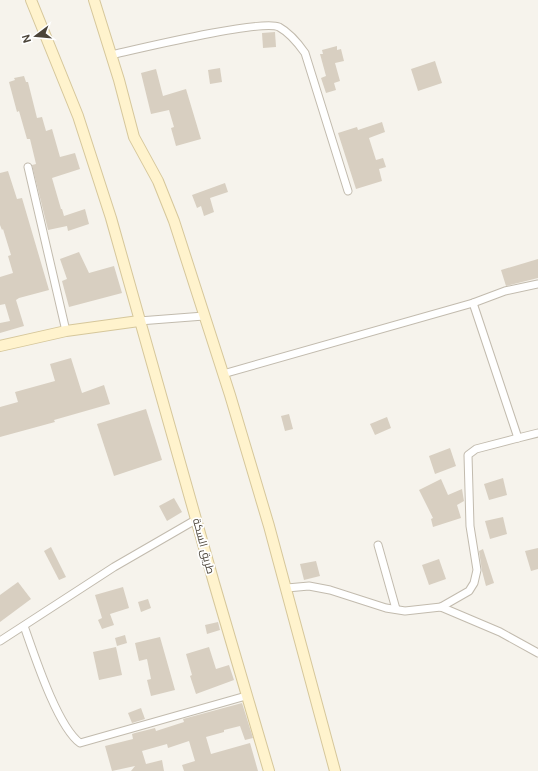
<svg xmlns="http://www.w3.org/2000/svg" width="538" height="771" viewBox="0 0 538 771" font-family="'DM Sans',Cairo,sans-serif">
<rect width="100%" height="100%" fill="#f6f3ec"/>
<g fill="#d8cfc1">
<polygon points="275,32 276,47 263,48 262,33"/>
<polygon points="337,46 337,50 341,49 344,61 335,63 340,81 334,83 336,90 326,93 321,78 326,76 320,54 323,54 322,50"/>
<polygon points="435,61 442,83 418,91 411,69"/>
<polygon points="220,68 222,82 210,84 208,70"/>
<polygon points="156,69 163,96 186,89 201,139 176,146 171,128 174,127 169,110 151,114 141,73"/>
<polygon points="24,76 26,82 28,82 37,118 42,117 46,131 52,129 60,157 75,153 80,169 52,178 61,209 62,209 64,216 85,209 89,224 68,231 67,226 48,230 32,165 36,164 30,139 27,139 19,111 17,112 9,82 15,80 14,78"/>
<polygon points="382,122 385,132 369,138 376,160 383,158 386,167 379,169 382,181 356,189 338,133 357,127 358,130"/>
<polygon points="8,171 17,199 22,198 49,290 19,298 16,300 24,326 0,333 0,323 10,321 5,304 0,305 0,277 13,273 8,256 11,255 3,229 2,230 0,225 0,173"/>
<polygon points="225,183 228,192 210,198 214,212 204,216 201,206 197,208 192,195"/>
<polygon points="79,252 89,273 114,266 122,293 69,307 62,281 67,279 60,259"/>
<polygon points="538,259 538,278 506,286 501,270"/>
<polygon points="71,358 82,393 104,385 110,404 54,420 55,422 0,437 0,407 18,402 15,392 55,381 50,364"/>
<polygon points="146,409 162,460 114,476 97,424"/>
<polygon points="289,414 293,429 285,431 281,416"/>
<polygon points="387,417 391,428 375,435 370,424"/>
<polygon points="450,448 456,466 435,474 429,456"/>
<polygon points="503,478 507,495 489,500 484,484"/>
<polygon points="441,479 448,495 462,489 464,501 457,505 461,518 433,527 431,519 433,518 419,490"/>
<polygon points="174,498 182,512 167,521 159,506"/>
<polygon points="503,517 507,534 490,539 485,521"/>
<polygon points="51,547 66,577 59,580 44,551"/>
<polygon points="538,548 538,569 531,571 525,551"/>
<polygon points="483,549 494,583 486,586 482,571 479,551"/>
<polygon points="439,559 446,579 429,585 422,565"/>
<polygon points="316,561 320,576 304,580 300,564"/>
<polygon points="18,582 31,599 0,622 0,595"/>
<polygon points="123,587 129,608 110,614 114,625 102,629 98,620 102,618 95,595"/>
<polygon points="148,599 151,608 141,612 138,602"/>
<polygon points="218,622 220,630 207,634 205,625"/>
<polygon points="125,635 127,643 117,646 115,638"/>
<polygon points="160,637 175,690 151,696 147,680 151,679 147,659 139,661 135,643"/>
<polygon points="116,647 122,675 99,680 93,652"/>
<polygon points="209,647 216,669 229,665 234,680 196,694 190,676 192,675 186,654"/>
<polygon points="242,703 253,738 245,740 240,726 224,730 224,732 206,737 211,754 250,743 258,771 184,771 182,765 195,761 189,741 168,748 167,744 142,751 146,764 162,760 164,771 131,771 135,766 112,771 105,746 133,739 132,734 135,733 155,728 156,731 184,722 183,719"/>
<polygon points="141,708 145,719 132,723 128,713"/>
</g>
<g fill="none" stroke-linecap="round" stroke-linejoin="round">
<defs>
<g id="street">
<path d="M111,55C138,49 261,19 279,27C290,33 298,43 305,53L348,191"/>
<polyline points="28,167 66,331"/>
<polyline points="139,321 204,316"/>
<polyline points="223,374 473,303 505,291 538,284"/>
<polyline points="518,438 538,433"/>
<polyline points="378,545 396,609"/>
<polyline points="287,588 309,586 330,590 386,608 405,611 441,607 500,632 538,653"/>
<polyline points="441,607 469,591 474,583 477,570 470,526 468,455 476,449 518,438 473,303"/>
<path d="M24,626C34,654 57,726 80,743L246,696"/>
<polyline points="0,641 114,567 197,519"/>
</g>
<g id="secondary">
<polyline points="31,0 78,116 111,218 214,583 269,771"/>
<polyline points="94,0 119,80 134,137 158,181 174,221 230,395 269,526 335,771"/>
<polyline points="0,346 66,331 139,321"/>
</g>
</defs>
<use href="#street" stroke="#c2bbae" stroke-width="9"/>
<use href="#secondary" stroke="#d6c79b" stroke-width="12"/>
<use href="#street" stroke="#fff" stroke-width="7"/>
<use href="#secondary" stroke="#fff3cd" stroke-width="10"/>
</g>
<g text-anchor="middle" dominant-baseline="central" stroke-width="3.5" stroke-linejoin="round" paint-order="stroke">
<g font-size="11" fill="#4b4439" stroke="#fff">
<text transform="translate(204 546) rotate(75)">طريق السكة</text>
</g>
</g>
<g transform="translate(36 36) rotate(254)" stroke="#ffffff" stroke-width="3" paint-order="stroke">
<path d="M0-3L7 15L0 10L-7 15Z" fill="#4b4439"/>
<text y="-6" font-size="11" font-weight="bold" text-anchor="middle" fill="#4b4439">N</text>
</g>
</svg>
